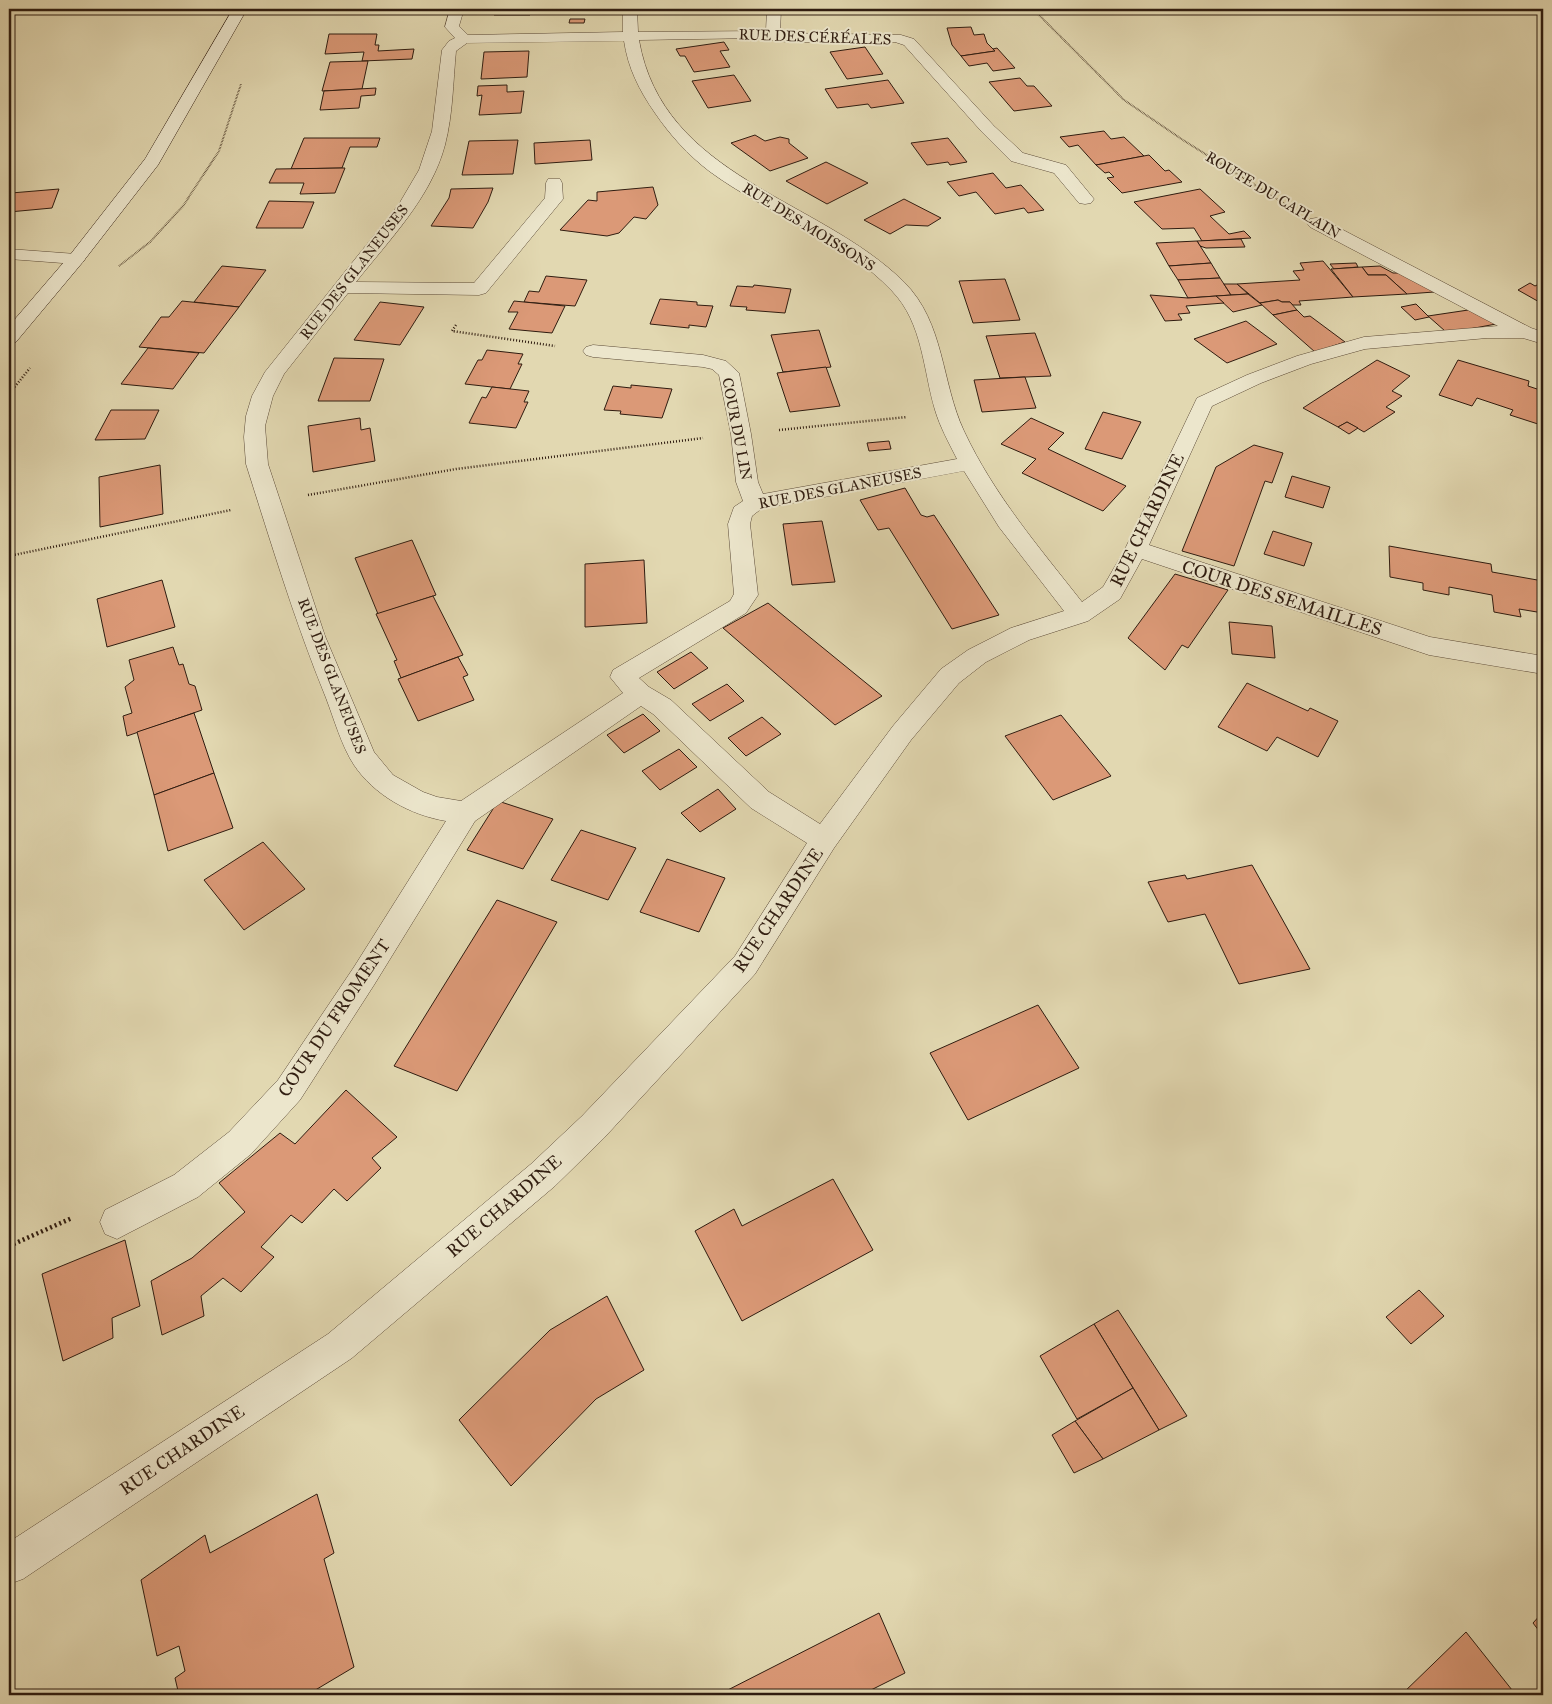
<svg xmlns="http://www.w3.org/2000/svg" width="1552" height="1704" viewBox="0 0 1552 1704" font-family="'IM FELL Great Primer',serif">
<rect width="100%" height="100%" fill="#e2d8b1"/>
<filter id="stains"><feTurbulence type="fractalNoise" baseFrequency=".004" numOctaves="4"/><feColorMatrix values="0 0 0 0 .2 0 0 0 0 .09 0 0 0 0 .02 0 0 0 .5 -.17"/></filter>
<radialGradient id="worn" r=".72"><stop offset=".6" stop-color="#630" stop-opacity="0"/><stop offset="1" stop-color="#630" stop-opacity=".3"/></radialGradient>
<g fill="#db9977" stroke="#2f1c10">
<polygon points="495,9 531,9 530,15 494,15"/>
<rect x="811" y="9" width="37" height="2"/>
<polygon points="570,19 585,19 584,23 569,23"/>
<polygon points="971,27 974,35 984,34 987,43 995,51 961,56 952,45 947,28"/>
<polygon points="329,34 377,34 375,45 379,45 378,51 414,49 412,59 362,61 364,52 325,54"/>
<polygon points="724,42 729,50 720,51 730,67 694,72 685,56 680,56 676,49"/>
<polygon points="865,47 883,74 847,79 830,52"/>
<polygon points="997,48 1015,68 993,71 987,63 969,66 961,56 995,51 993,49"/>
<polygon points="529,51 527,77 481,79 484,52"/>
<polygon points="368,61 362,89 322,91 330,62"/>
<polygon points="734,75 751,101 708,108 692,81"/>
<polygon points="1020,78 1027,86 1034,86 1052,106 1014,111 989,82"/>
<polygon points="888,80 904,103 871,108 868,104 837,108 825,89"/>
<polygon points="507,85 507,92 524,91 521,113 479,115 482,95 477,96 478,86"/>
<polygon points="376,88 375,95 361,96 359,108 320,110 324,91"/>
<polygon points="1104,131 1111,139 1124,137 1144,156 1096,165 1078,145 1069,147 1060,137"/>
<polygon points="755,135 765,141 780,137 789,139 789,143 808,158 770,171 731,143"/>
<polygon points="304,138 380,138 377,147 350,147 342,168 291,169"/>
<polygon points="948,138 967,162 950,165 948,162 927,165 911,143"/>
<polygon points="518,140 513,174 462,175 469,141"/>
<polygon points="590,140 592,160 535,164 534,143"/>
<polygon points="1149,155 1165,171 1169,170 1182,182 1122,193 1107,178 1114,177 1109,172 1105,173 1096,165"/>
<polygon points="826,162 868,183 827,204 786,181"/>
<polygon points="342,168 345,168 335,193 300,194 304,183 269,183 276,169"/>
<polygon points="993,173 1006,188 1021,185 1044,210 1028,213 1024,208 995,214 976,192 959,196 947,182"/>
<polygon points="653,187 658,205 646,219 634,217 619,233 607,236 560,230 588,200 597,201 597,192"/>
<polygon points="493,188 488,202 473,228 431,226 449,198 451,189"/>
<polygon points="59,189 52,208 9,212 9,195 11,193"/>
<polygon points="1200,189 1225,212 1210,216 1229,234 1244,231 1251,238 1202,241 1194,228 1162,229 1134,202"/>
<polygon points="904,199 941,218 928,226 906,225 890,234 864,220"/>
<polygon points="269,201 314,202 303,228 256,228"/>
<polygon points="1241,239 1245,247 1206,248 1200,246 1197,241"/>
<polygon points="1197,241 1211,263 1169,266 1156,243"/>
<polygon points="1323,261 1353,297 1299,301 1301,305 1293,305 1290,302 1282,302 1278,300 1260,303 1237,284 1300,280 1293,271 1304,270 1300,263"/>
<polygon points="1211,263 1220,278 1178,280 1169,266"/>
<polygon points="1356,263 1358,267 1334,269 1330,264"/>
<polygon points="222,266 266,270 239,307 194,302"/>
<polygon points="1380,266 1393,273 1406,273 1434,292 1407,294 1386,275 1368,275 1362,267"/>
<polygon points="1362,267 1368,275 1386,275 1407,294 1353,297 1331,269"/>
<polygon points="546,276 587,280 575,306 524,302 529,291 539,292"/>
<polygon points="1220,278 1231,295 1188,298 1178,280"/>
<polygon points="1005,279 1020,320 973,323 959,281"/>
<polygon points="1543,282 1543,302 1541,303 1518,290 1530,283 1535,286"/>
<polygon points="1224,284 1237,284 1248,294 1231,295"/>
<polygon points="754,285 791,289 785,313 746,310 747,307 730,306 737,286 753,287"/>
<polygon points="1248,294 1262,305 1233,312 1216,296"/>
<polygon points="1150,295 1188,298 1216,296 1224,303 1186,306 1190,313 1178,314 1182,320 1165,321"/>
<polygon points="660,299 697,302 697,305 713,306 706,327 689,325 689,328 650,324"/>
<polygon points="1278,300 1282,302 1290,302 1297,310 1273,315 1260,303"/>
<polygon points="182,301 239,307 204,353 139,347 161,317 169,317"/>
<polygon points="514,301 524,302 565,306 552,333 509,329 518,312 508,312"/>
<polygon points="380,302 424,307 400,345 354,340"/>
<polygon points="1416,304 1429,317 1415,320 1401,307"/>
<polygon points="1475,309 1496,324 1464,330 1445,331 1428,316"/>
<polygon points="1297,310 1304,317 1310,316 1345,342 1315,352 1273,315"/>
<polygon points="1246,321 1277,344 1227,363 1194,339"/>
<polygon points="819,330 831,367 783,372 771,335"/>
<polygon points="1035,333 1051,376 1000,378 986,336"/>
<polygon points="148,348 199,353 173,389 121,384"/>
<polygon points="487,350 523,354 518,364 522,364 510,389 465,384 478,360 482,360"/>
<polygon points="334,358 384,359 370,401 318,401"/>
<polygon points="1377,360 1410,376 1392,391 1402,396 1386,407 1395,412 1364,432 1347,422 1338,427 1303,408"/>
<polygon points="1458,360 1529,381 1528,386 1543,391 1543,420 1541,425 1510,415 1513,410 1477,398 1472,406 1439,395"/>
<polygon points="826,367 840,406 790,412 777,373"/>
<polygon points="1025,377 1036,408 982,412 974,380"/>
<polygon points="631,385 672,389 662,418 620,414 621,411 604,410 613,386 631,388"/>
<polygon points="492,387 529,391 524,402 528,402 516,428 469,423 482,397 486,398"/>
<polygon points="111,410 159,410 145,439 95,440"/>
<polygon points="1103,412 1141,422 1122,459 1085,449"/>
<polygon points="360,418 361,430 370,428 375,461 313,472 308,426"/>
<polygon points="1031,418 1064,433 1048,449 1126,486 1103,511 1022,473 1036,459 1001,444"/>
<polygon points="1347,422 1358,428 1349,434 1338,427"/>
<polygon points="889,441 891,449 869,451 867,443"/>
<polygon points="1254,445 1283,453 1272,483 1265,481 1234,566 1182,551 1216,467"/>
<polygon points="160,465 163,514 100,527 99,477"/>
<polygon points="1292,476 1330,487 1323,508 1285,497"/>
<polygon points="905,488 921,515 927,517 934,515 999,615 952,629 889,528 878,530 860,500"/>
<polygon points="822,521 835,582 792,585 783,524"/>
<polygon points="1273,531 1312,543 1304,566 1264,554"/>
<polygon points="412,540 436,595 378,614 355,558"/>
<polygon points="1389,546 1491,564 1492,572 1543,581 1543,613 1519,609 1521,617 1494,612 1492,595 1449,587 1449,595 1423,590 1423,583 1390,577"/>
<polygon points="644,560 647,623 585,627 585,564"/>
<polygon points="1175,574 1228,590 1188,648 1182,645 1165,670 1128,638"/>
<polygon points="162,580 175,627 107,647 97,599"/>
<polygon points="433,596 463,655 401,678 394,661 397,660 376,614"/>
<polygon points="768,603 882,696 835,725 723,628"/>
<polygon points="1229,622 1272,626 1275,658 1232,654"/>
<polygon points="173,647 179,665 183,664 189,684 195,686 202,710 127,736 123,716 132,713 125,687 134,680 129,660"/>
<polygon points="691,652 708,668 674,689 657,672"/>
<polygon points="458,657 468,675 463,677 474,700 418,721 398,679"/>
<polygon points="1247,683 1308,711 1310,708 1338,721 1318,757 1277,737 1267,751 1218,727"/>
<polygon points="727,684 744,701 710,721 692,704"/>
<polygon points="194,713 214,773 154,795 137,732"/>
<polygon points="643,714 660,731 624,753 607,735"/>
<polygon points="1061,715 1111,776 1053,800 1005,736"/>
<polygon points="762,717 781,734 746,756 728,738"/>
<polygon points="679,749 697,767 660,790 642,771"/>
<polygon points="214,773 233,828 168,851 154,795"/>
<polygon points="718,789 736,809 700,832 681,813"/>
<polygon points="498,801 553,819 523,869 467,850"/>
<polygon points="581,830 636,848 608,900 551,880"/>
<polygon points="263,842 305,889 244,930 204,880"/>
<polygon points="667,859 725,878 699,932 640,912"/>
<polygon points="1252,865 1310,969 1239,984 1205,914 1168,922 1148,882 1185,875 1187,879"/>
<polygon points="497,900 557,922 457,1091 394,1066"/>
<polygon points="1038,1005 1079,1068 968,1120 930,1053"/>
<polygon points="346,1090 397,1137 372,1158 381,1168 347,1201 334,1189 302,1223 291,1215 261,1247 274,1257 241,1292 223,1278 201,1296 204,1316 162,1335 151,1281 192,1258 245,1212 219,1183 280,1133 295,1144"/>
<polygon points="833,1179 873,1250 742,1321 695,1231 734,1209 742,1226"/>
<polygon points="125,1240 140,1306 112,1318 113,1338 63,1361 42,1274"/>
<polygon points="1419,1290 1444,1316 1411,1344 1386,1317"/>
<polygon points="607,1296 644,1370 596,1399 511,1486 459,1420 550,1330"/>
<polygon points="1118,1310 1187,1416 1159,1430 1094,1324"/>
<polygon points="1094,1324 1133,1388 1077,1419 1040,1356"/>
<polygon points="1133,1388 1159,1430 1103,1459 1075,1421"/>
<polygon points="1075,1421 1103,1459 1074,1473 1052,1435"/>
<polygon points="317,1494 334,1553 324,1559 354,1667 307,1695 179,1695 175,1678 185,1671 179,1646 157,1656 141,1580 205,1535 210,1553"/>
<polygon points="1543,1612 1543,1636 1533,1623"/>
<polygon points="879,1613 905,1673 861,1695 718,1695"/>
<polygon points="1466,1632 1516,1695 1401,1695"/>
</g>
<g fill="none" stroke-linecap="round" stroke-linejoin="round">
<defs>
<g id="minor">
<path d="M450,9H464L459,26L468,35L623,32V9H637L638,32L766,31L767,9H781L780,33L901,35L914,39L994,126L1023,153L1066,165L1094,199L1091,203L1085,204L1079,203L1054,173L1011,161L982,132L904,45L895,42H787L757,38L639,40C663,178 819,198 904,282C945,323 941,382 964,431C994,495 1039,547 1082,602L1103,587L1125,549L1197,398L1247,375L1297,356L1364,337L1498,326L1310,227L1307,223L1310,219L1316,218L1322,219L1531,328L1543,332V344L1523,338H1487L1365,349L1311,364L1261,383L1212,406L1149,545L1430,637L1543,656V674L1429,655L1142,559L1120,599L1088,621L1029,640L986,662L959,683L911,740L834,848L755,974L604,1138L555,1186L352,1358L23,1579L9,1584V1542L328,1334L531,1164L582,1116L735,956L807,843L751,808L653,714L641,706L475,821L374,985L300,1100L251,1154L198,1197L117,1239L105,1234L100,1222L105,1210L174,1175L229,1132L278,1080L354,967L446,821C410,815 374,795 354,765C342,747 334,719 326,698C295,622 271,543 246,464L244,437L246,416L252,396L265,372L399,204L419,170L432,131L442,50L449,41L455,38L445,27ZM624,41C628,68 639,90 655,113C670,135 688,155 709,171C767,214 841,237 892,291C923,323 923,370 935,410C940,427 949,443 957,459L763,494L758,482L751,434L739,373L726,361L703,355L593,345L586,347L583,351L586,355L593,357L703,367L712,369L719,375L731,434L736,482L743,501L734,507L728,524L734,594L730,601L613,670L610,677L623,693L461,801L437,797L423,792L393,775L374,752L325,636L268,464L265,426L273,396L284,374L348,293L479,295L486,293L563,199L562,183L560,179H548L546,183L545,198L474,283L356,282C389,240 431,198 445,145C453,114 453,82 456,51L467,43ZM964,471L999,527L1064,611L1011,628L968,650L941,669L893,726L820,824L769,792L671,700L649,687L639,678L746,613L758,595L750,524L752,516L761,509Z"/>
<polygon points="9,249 76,254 82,255 85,259 82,263 76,264 9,259"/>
</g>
<polygon id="secondary" points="233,9 247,9 158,165 82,263 16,342 9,344 9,326 70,255 145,159"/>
</defs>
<use href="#minor" stroke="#5c4b38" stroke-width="1"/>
<use href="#secondary" stroke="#2f1c10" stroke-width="1"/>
<g stroke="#2f1c10" stroke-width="2" stroke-dasharray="0.5 1" stroke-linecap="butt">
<polyline points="1033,9 1124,100 1183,140 1285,204"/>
<polyline points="119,266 150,242 183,206 219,151 241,84"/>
</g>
<g stroke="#2f1c10" stroke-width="2.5" stroke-dasharray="1 2" stroke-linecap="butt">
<polyline points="456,325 452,331 555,346"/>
<polyline points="9,394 30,368"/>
<polyline points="779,430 907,417"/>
<polyline points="308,495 456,469 703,438"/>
<polyline points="9,556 231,510"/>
</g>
<polyline stroke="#2f1c10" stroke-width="4.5" stroke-dasharray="2 3" stroke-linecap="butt" points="9,1246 72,1218"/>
<use href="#minor" fill="#ece6cc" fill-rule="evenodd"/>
<use href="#secondary" fill="#ece6cc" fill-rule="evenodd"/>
</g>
<g text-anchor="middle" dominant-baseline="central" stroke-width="4" stroke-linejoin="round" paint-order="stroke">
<g font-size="15" fill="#2f1c10" stroke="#ece6cc">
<text transform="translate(815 37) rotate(2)">RUE DES CÉRÉALES</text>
<text transform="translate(1273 195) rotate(31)">ROUTE DU CAPLAIN</text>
<text transform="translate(809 227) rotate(32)">RUE DES MOISSONS</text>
<text transform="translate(354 272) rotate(-52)">RUE DES GLANEUSES</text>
<text transform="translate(737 429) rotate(79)">COUR DU LIN</text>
<text transform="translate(840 488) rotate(-11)">RUE DES GLANEUSES</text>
<text transform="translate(332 676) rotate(69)">RUE DES GLANEUSES</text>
</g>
<g font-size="18" fill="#2f1c10" stroke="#ece6cc">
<text transform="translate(1147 520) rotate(-64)">RUE CHARDINE</text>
<text transform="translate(1282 598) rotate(18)">COUR DES SEMAILLES</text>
<text transform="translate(778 910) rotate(-56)">RUE CHARDINE</text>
<text transform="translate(334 1018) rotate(-56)">COUR DU FROMENT</text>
<text transform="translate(504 1206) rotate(-41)">RUE CHARDINE</text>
<text transform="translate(182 1450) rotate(-34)">RUE CHARDINE</text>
</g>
</g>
<rect width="1552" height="1704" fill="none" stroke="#e2d8b1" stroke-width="30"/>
<rect x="10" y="10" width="1532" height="1684" fill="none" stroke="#2f1c10" stroke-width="2.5"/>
<rect x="15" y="15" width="1522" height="1674" fill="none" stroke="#2f1c10"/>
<rect width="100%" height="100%" filter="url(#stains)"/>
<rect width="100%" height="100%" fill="url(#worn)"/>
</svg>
